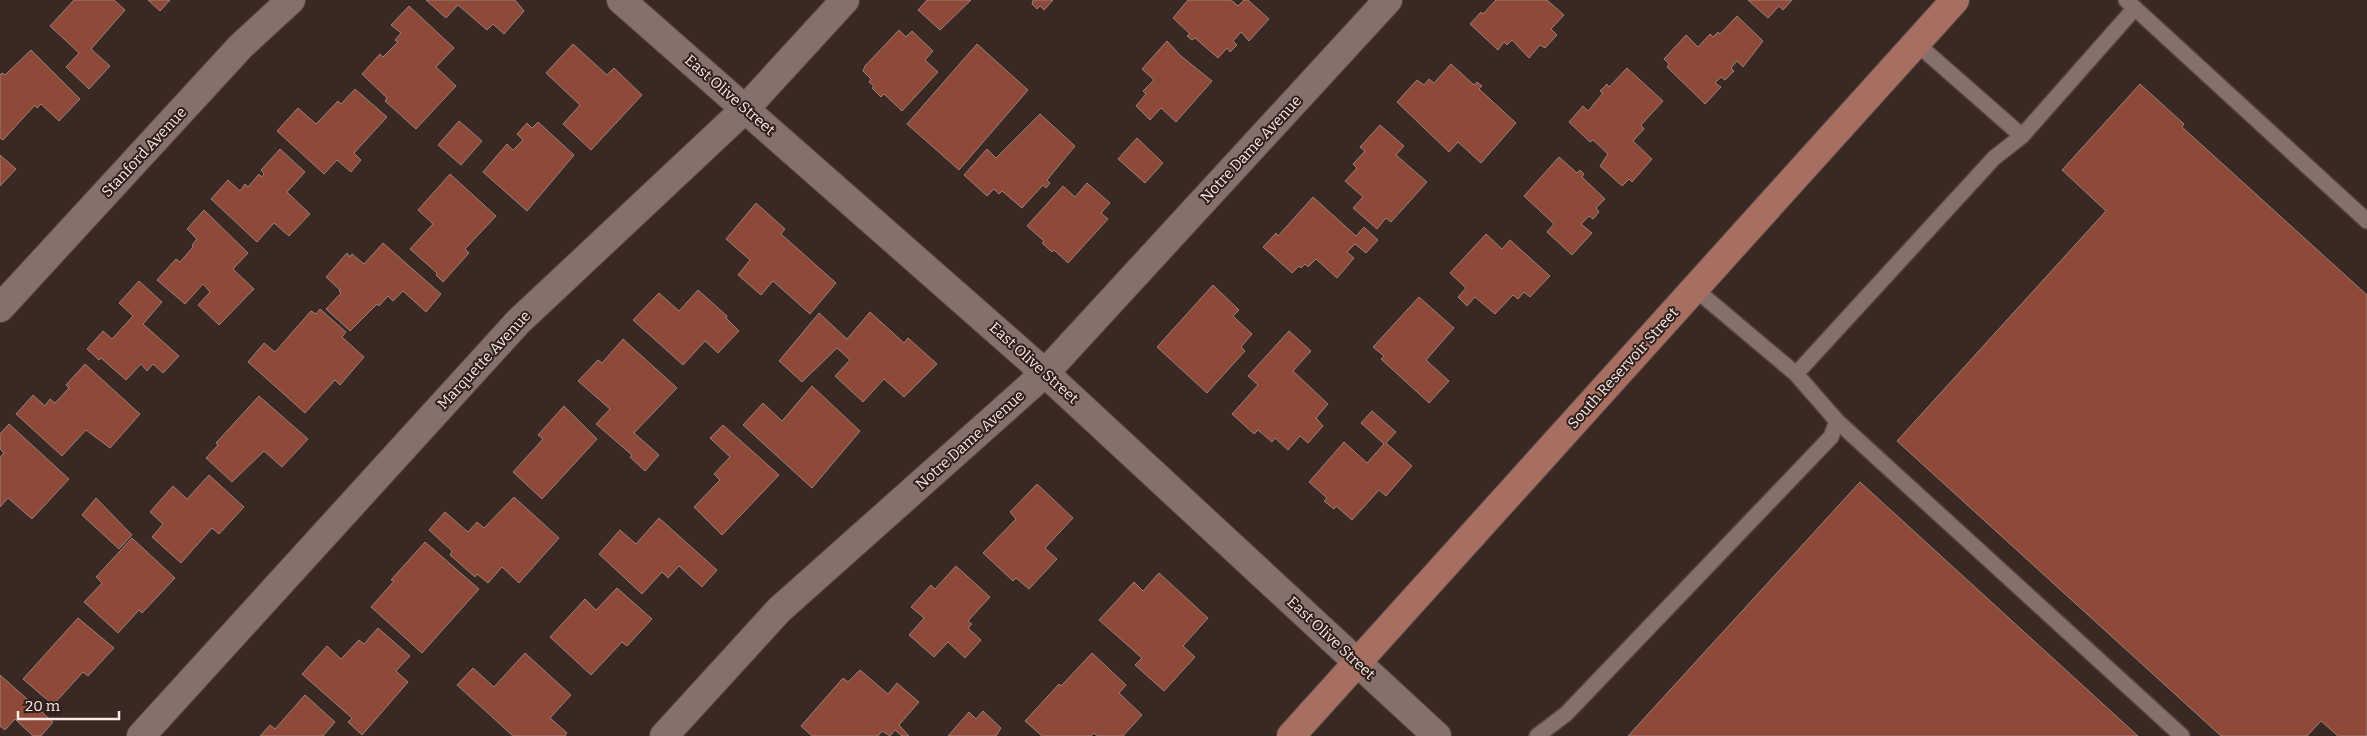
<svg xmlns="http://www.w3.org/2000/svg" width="2367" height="736" viewBox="0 0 2367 736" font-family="Bitter,serif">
<rect width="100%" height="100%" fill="#3a2823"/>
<g fill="#8e4938" stroke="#98817b">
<polygon points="74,0 114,0 125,10 91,49 110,66 89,89 66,67 79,53 50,26"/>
<polygon points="148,0 170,0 160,11"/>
<polygon points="426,0 515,0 524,11 504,34 493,24 487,30 458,5 446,18"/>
<polygon points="927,0 971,0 940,30 918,10"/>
<polygon points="1033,0 1053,0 1044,10 1040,6 1037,9 1032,4"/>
<polygon points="1188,0 1231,0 1238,6 1244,0 1248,0 1269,19 1249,41 1241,32 1233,41 1237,45 1230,52 1227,48 1218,58 1195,38 1192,40 1187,36 1190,34 1173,18"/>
<polygon points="1496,0 1547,0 1564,15 1551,29 1557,35 1545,48 1540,45 1529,58 1512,40 1507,45 1504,42 1498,50 1470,24 1481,12 1483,14"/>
<polygon points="1748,0 1792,0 1783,10 1779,6 1768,18"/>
<polygon points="409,6 454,48 436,67 456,86 416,129 385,101 387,98 362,74 380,54 383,57 398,42 395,40 401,33 391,25"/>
<polygon points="1737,16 1763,41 1743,67 1737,61 1731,68 1734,71 1725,80 1721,77 1715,83 1721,87 1705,104 1667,67 1669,64 1664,59 1686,35 1698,47 1710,34 1713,37 1718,32 1720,34"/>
<polygon points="899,30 906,37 912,31 933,51 925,60 938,72 902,111 884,94 881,97 872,88 874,86 869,82 871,79 863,71 865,66"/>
<polygon points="1167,41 1181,56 1212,81 1176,122 1161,108 1150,120 1136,106 1146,94 1143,91 1154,80 1142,69"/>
<polygon points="573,44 607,75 614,68 642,95 591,150 563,124 580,105 546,73"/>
<polygon points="977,44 1028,90 959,170 907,124"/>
<polygon points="31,50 80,99 59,121 41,104 37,108 35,105 3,140 0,138 0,75 2,73 5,75"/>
<polygon points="1451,64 1474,85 1477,82 1482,86 1479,89 1516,123 1481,163 1458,142 1449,152 1397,102 1417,80 1424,85 1429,79 1434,83"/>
<polygon points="1627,68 1663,101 1641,125 1644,129 1633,141 1652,159 1632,182 1629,179 1622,186 1600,166 1608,154 1593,140 1590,142 1569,122 1583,106 1588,111 1603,93 1600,91 1607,84 1609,87"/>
<polygon points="2140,84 2184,124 2182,127 2367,295 2367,736 2338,736 2321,721 2307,736 2221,736 1897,441 2106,211 2062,170"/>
<polygon points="355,89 387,117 354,153 361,160 351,172 337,160 324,174 277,131 298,108 316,124 338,101 341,104"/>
<polygon points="1040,114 1075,146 1047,180 1050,183 1046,188 1043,185 1022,208 1002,191 999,194 994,189 987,196 964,175 987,149 996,158"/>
<polygon points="459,121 482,141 461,165 438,145"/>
<polygon points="538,122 574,155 527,211 483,172 507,144 513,150 523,140 517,134 527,123 532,128"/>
<polygon points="1380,125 1404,146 1396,155 1427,182 1391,222 1386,218 1377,229 1353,208 1363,197 1345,181 1357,168 1353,164 1365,151 1360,147"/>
<polygon points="1137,138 1163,163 1145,183 1118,159"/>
<polygon points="280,149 305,172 287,192 310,214 289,236 274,223 257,242 211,199 228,180 240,191 245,184 248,187 259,174 262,177 264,174 261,170"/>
<polygon points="0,155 16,169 0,186"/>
<polygon points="1559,157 1577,173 1580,170 1584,174 1582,177 1605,199 1596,208 1599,212 1593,219 1589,216 1581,224 1592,233 1572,255 1547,232 1554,224 1524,196"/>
<polygon points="450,174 496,216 465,249 469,253 443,282 436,275 437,273 410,249 433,224 418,210"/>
<polygon points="1087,183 1110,203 1101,213 1108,219 1068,263 1054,250 1052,252 1042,243 1044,241 1027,226 1063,186 1075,197"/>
<polygon points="1313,197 1356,236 1364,227 1378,240 1366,253 1355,244 1347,252 1354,258 1337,278 1316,259 1308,267 1305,264 1301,268 1299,266 1292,273 1263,247 1276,233 1278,236"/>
<polygon points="756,203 785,229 781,234 836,283 810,314 773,281 761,295 738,275 750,260 726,239"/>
<polygon points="204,210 248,253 233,269 254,289 219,325 198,305 210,292 203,284 185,304 157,280 176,259 180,262 193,247 192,245 197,239 187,229"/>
<polygon points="1486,234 1502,249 1510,240 1550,276 1530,297 1524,292 1518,299 1513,295 1495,314 1475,297 1467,306 1458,297 1466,288 1450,273"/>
<polygon points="383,243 441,294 426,312 403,291 393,301 388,296 379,306 377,304 350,331 326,309 341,293 339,291 340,290 326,277 347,253 350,257 352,254 364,264"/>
<polygon points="139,281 162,302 143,324 179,356 163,373 153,364 147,371 141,364 126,380 101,358 99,360 87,349 103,331 112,339 133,316 119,303"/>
<polygon points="1213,285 1239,310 1233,316 1252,334 1241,347 1245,351 1207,393 1157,347"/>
<polygon points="698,290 727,316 726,318 739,331 718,353 705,341 683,365 633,320 659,293 679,311"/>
<polygon points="1419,297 1454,328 1426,360 1449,381 1429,403 1381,359 1384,356 1373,347"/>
<polygon points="320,309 346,332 342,337 364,357 340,385 335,380 305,413 248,362 264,343 275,352 311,311 316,314"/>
<polygon points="870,312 904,343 908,338 937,364 904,397 884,379 863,402 835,376 850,360 837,348 802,382 779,361 819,313 847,339"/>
<polygon points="1289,331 1311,351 1293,371 1328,404 1316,418 1323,426 1308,443 1300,436 1288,450 1275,438 1272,442 1258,430 1254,434 1232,414 1258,385 1248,376"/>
<polygon points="623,339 677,388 634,433 659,455 645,471 630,457 632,455 596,424 610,409 578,381 598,360 602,363"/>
<polygon points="85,364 140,414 110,448 86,430 62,456 16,414 33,395 45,406 50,399 55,403 69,388 66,385"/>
<polygon points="812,386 860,431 812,488 743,425 763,403 782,421"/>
<polygon points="259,396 308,439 282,467 264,451 232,482 206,458 218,445 216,443"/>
<polygon points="564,406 597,439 542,499 513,472 543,439 538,435"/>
<polygon points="1372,411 1396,432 1386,443 1412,466 1386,496 1379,490 1352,520 1336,506 1334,509 1324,501 1327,498 1309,482 1344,442 1367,463 1384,444 1361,423"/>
<polygon points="9,424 69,479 32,519 8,498 0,507 0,457 4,453 0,449 0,434"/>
<polygon points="723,425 779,475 722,535 694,507 720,480 714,474 730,457 710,438"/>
<polygon points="209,475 244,507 219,534 212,528 181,563 152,537 163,524 150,512 173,486 187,499"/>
<polygon points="1860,482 2138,736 1628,736"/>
<polygon points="1037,484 1073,518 1045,548 1057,559 1029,589 1016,578 1013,581 983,553 1016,519 1010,512"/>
<polygon points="514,497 559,538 519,583 502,567 488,583 477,574 475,577 450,555 452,551 429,530 445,512 468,532 477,522 484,528"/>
<polygon points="96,498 132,535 119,549 82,515"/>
<polygon points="659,518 717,570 702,587 679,566 668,578 662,572 642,594 599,554 620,530 636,544"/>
<polygon points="132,538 175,578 142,613 139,610 118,633 84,602 102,583 96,577"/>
<polygon points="425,542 479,589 422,653 371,607 394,581 391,580"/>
<polygon points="956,566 990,597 968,621 972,624 968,628 981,640 965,658 948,642 934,657 909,635 924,618 911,607 931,585 935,589"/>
<polygon points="1159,573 1208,618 1183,646 1195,657 1164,691 1135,665 1142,658 1099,620 1134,582 1143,591"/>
<polygon points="617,588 652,619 627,646 622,642 591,675 550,637 585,599 596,610"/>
<polygon points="78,618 114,648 88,676 83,672 53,705 23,679"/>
<polygon points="378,628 410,656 396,671 408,682 362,735 348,722 352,718 302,674 327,646 341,659 359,640 364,644"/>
<polygon points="525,653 571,695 550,718 567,733 565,736 513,736 457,685 473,668 494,687"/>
<polygon points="1092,653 1126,685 1119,693 1142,715 1123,736 1097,736 1094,733 1091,736 1042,736 1025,721 1059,684 1061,686"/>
<polygon points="860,670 888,694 897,683 919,702 899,725 909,736 902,736 895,730 890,736 882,731 878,736 812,736 801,726 843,678 848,682"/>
<polygon points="0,675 53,722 41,736 33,736 15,719 5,730 0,726"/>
<polygon points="305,695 335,722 323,736 260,736 270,725 275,729"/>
<polygon points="983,711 1001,728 996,736 948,736 969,712 976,719"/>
</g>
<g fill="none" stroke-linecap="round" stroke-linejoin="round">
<defs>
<g id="service">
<polyline points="2126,0 2367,221"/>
<polyline points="1916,43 2022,136"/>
<polyline points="1796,374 1994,158 2022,136 2135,8"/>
<polyline points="1837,421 2182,736"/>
<polyline points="1537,736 1566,714 1831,437 1837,421 1796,374 1695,289"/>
</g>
<g id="minor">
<polyline points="0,308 241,46 291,0"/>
<polyline points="1358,663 1437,736"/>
<polyline points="141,736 518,322 746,108 845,0"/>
<polyline points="664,736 779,610 1045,373 1388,0"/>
</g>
<polyline id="tertiary" points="621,0 1045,373 1358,663"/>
<polyline id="primary" points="1291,736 1955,0"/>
</defs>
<use href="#service" stroke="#544541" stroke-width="18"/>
<use href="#minor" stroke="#544541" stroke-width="30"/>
<use href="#tertiary" stroke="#544541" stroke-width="30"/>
<use href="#primary" stroke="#544541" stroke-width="30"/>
<use href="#service" stroke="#86706b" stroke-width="15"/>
<use href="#minor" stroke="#86706b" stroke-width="28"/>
<use href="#tertiary" stroke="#86706b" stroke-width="28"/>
<use href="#primary" stroke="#a76f62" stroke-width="28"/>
</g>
<g text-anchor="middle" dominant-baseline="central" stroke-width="4" stroke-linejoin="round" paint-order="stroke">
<g font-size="15" fill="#f7ebe7" stroke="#301e1a">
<text transform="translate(730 95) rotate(41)">East Olive Street</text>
<text transform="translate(1251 149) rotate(-47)">Notre Dame Avenue</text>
<text transform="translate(144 152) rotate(-47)">Stanford Avenue</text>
<text transform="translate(484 360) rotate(-47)">Marquette Avenue</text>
<text transform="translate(1034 363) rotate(42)">East Olive Street</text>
<text transform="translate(1623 368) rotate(-48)">South Reservoir Street</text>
<text transform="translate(970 440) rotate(-42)">Notre Dame Avenue</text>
<text transform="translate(1331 638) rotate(43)">East Olive Street</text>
</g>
</g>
<path d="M18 711v8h101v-8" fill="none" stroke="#f7ebe7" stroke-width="2.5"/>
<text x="25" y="711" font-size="15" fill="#f7ebe7" stroke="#301e1a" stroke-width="4" paint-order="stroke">20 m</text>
</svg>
